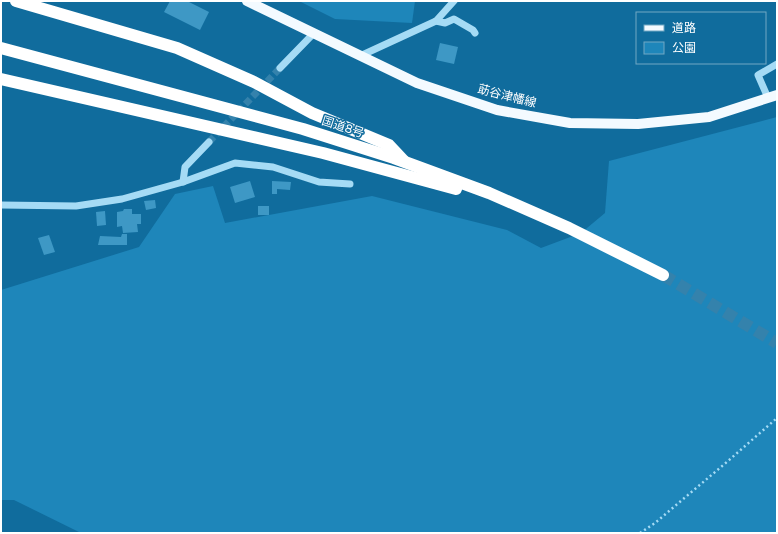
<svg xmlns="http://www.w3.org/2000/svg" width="778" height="534" viewBox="0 0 778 534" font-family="'Varela Round','Noto Sans JP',sans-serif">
<rect width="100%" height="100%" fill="#106c9d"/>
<g fill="#1e86ba">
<polygon points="299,1 415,1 412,23 335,19"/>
<polygon points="777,117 777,533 81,533 14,500 1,500 1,290 139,247 175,194 213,186 225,223 372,196 507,230 541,248 581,233 605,213 609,161"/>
</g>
<g fill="#3e98c5">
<polygon points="170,1 187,1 209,12 200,30 164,12"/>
<polygon points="440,43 458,47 454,64 436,60"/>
<polygon points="250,181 255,197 235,203 230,187"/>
<polygon points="272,181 291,182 290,190 277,189 277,194 272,194"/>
<polygon points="155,200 156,208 146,210 144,201"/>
<rect x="258" y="206" width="11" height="9"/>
<polygon points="124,209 132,209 132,214 141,214 141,224 137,224 138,232 123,233 122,226 117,227 117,212 123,211"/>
<polygon points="105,211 106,225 97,226 96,212"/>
<polygon points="122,234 127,234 127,245 98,245 100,236 121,237"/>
<polygon points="49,235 55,252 44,255 38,238"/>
</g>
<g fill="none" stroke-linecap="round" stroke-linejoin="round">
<polyline stroke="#3482ac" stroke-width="7" stroke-dasharray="7 3.5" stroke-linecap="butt" points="209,142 280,68"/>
<polyline stroke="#3482ac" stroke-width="12" stroke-dasharray="12 6" stroke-linecap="butt" points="663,275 777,343"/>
<polyline stroke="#a5dbf5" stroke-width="2.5" stroke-dasharray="2 3" stroke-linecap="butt" points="640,533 655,523 728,461 777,418"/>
<g stroke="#a5dbf5" stroke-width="7">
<polyline points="436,21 445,23 454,19 473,30 475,33"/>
<polyline points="360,56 436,21 454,1"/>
<polyline points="280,68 313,34"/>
<polyline points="768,98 758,75 777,64"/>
<polyline points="183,182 185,167 209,142"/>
<polyline points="1,205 76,206 122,199 183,182 235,163 273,167 319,182 350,184"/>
</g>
<polyline stroke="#f3faff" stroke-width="10" points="247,1 417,83 497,110 570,123 638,124 709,117 777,95"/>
<g stroke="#fff" stroke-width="12">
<polyline points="16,1 177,48 254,82 312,113 389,145 404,161"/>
<polyline points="1,48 303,129 394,158 489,193 569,228 663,275"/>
<polyline points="1,79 323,153 456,189"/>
</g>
</g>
<g text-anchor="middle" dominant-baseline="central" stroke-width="3" stroke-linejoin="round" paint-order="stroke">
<g font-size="12" fill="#fff" stroke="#106c9d">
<text transform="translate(507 96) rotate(14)">莇谷津幡線</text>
<text transform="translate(343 127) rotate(18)">国道8号</text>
</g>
</g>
<rect width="778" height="534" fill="none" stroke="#ffffff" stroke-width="4"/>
<rect x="636" y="12" width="130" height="52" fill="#106c9d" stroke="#70a7c4"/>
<rect x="644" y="25" width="20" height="6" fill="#f3faff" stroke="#70a7c4"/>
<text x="672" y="32" font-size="12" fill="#ffffff">道路</text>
<rect x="644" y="42" width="20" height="12" fill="#1e86ba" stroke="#70a7c4"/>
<text x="672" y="52" font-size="12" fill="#ffffff">公園</text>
</svg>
